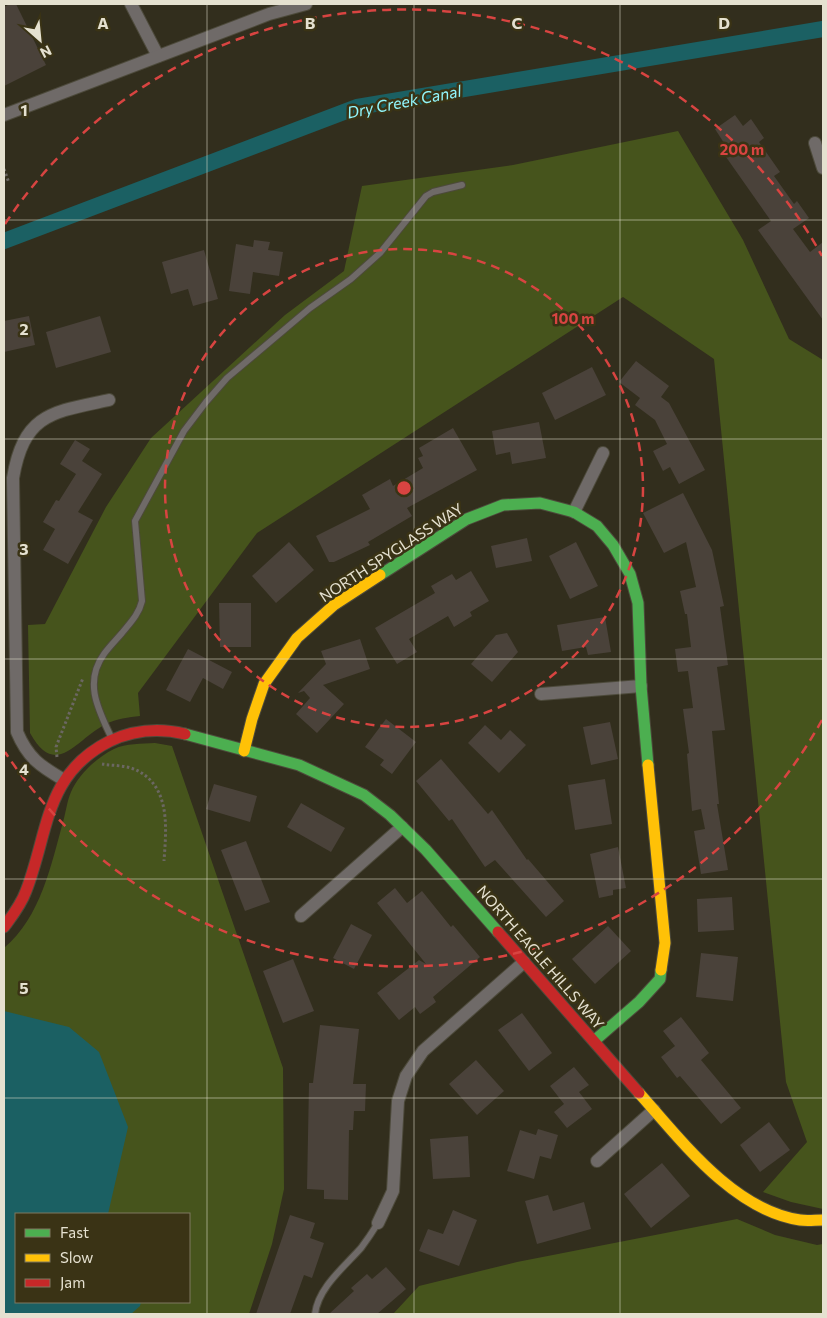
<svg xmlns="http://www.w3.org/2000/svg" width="827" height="1318" viewBox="0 0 827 1318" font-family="Commissioner,sans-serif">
<rect width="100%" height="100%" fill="#322e1d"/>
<g fill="#46541c" fill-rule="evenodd">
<path d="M678,131L743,240L789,339L823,360V1209L791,1202L763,1192L807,1142L786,1082L714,359L623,297L257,533L138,693L140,716C129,717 116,719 106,724C76,739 56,780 30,733L28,625L45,624L106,507L151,438L285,315L344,271L362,186L513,165Z"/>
<path d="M155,743L172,746L283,1068L284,1189L272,1244L249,1314H4V948C41,917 51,865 63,822C66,812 67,801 71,792C79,774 96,758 114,749C126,743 142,744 155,743ZM16,1214H189V1302H16Z"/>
<polygon points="737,1219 775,1235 817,1245 823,1244 823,1314 393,1314 419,1286 517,1262"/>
</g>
<polygon fill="#1b6063" points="4,1011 69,1027 99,1052 128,1127 108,1214 16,1214 16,1302 141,1302 140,1306 131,1314 4,1314"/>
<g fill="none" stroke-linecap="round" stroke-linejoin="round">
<polyline stroke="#1b6063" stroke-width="16" points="4,241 357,107 823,29"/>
</g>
<g fill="#4a423a">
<polygon points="10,4 16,4 46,65 4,86 4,7"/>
<polygon points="735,115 743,126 751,119 764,138 759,142 780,172 774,176 794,204 797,201 809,218 793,229 810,252 823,242 823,320 758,230 771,221 719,147 724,143 715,129"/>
<polygon points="254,240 270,242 268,250 283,252 279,276 253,272 250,294 229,291 236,244 253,247"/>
<polygon points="204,250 218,299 193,306 188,289 171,294 162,262"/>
<polygon points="29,316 35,345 4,352 4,321"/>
<polygon points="100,316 111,352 56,368 46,332"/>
<polygon points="636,361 669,386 661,397 669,403 705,470 679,484 670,467 663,471 653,451 667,444 655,420 635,405 640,398 619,382"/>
<polygon points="592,367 606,395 555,420 542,393"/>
<polygon points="539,422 546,458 512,464 510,452 496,455 492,431"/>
<polygon points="453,428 477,470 407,508 412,516 368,542 370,545 334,562 329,562 316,536 370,509 362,495 390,479 393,486 423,468 418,458 423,456 419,448"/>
<polygon points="75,440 90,449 82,461 102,474 78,512 93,520 68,564 43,550 55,529 43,522 56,500 59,501 76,474 60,464"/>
<polygon points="683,493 712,550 724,606 720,607 728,665 717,667 725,730 712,731 719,804 717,804 728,870 701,874 694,831 705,829 701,809 692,811 687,754 689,753 683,709 693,708 688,671 678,672 675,649 691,647 687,614 685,614 680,591 696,587 686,542 664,553 643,513"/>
<polygon points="527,538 532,561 496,568 491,546"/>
<polygon points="289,542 314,570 276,603 252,576"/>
<polygon points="576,542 598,586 570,599 549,556"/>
<polygon points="471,571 489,601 470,612 472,616 454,627 448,616 409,639 417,652 397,664 375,628 435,593 431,586 452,574 456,580"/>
<polygon points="219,603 251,603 251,647 220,647"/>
<polygon points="605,617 611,652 588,655 586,647 562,651 557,625"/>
<polygon points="507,633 518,652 492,682 471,664 496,635"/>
<polygon points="360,639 370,669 323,685 344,704 317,733 296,714 310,698 304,691 298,693 326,664 321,651"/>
<polygon points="188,649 232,672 223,689 203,678 190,702 166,690"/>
<polygon points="386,719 416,742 392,774 380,765 384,760 365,747"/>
<polygon points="610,722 618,759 591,765 583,727"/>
<polygon points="485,725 501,740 510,730 526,745 499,773 468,743"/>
<polygon points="441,759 488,814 492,810 527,860 528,859 564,901 546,917 495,860 485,867 452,819 449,821 416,781"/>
<polygon points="605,779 612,824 575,830 568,785"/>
<polygon points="214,784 257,796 250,822 206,809"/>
<polygon points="301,803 345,828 331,852 287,827"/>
<polygon points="246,841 270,902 245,911 221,850"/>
<polygon points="618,847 626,888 613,890 613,895 599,898 590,854"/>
<polygon points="395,888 407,903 422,891 451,927 453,925 480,957 433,997 436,1002 420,1014 415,1007 399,1020 377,993 419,960 426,964 377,903"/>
<polygon points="732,897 734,930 698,932 697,899"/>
<polygon points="351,924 372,935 354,969 333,958"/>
<polygon points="608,926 631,951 595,984 572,959"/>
<polygon points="701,953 738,957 733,1001 696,997"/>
<polygon points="293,959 314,1011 283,1023 263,971"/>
<polygon points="522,1013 552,1053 529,1071 498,1030"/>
<polygon points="681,1017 709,1053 701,1060 741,1108 721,1124 680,1076 677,1078 661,1057 675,1046 663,1031"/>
<polygon points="320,1025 359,1029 353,1084 366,1084 365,1111 354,1111 353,1130 349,1130 348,1200 324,1199 324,1190 307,1189 309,1083 313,1083"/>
<polygon points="476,1060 504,1091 477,1115 449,1084"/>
<polygon points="574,1067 589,1085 579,1092 592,1109 567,1128 554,1112 564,1104 550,1086"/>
<polygon points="769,1122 790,1150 760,1172 740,1145"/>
<polygon points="538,1129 558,1135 551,1159 540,1156 534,1179 507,1171 520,1130 536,1135"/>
<polygon points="468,1136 470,1177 433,1179 430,1139"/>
<polygon points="662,1163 690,1196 651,1228 624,1194"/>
<polygon points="548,1195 553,1211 584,1202 591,1229 537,1244 525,1201"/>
<polygon points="453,1210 477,1220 459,1266 419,1251 428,1229 443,1234"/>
<polygon points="290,1215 315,1223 310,1238 324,1243 312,1278 304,1275 290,1314 256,1314"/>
<polygon points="386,1267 406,1289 377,1314 329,1314 354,1291 351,1288 367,1274 372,1279"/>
</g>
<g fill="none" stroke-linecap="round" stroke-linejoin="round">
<defs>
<g id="lane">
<path d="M112,739C99,711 83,683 104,654C109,647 116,640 122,633C130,623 139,614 142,601L135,521L184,431L206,402L227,378L310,308L351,279L380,253L426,196L433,192L462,185"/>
<path d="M315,1314C318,1288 344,1267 361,1248C367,1240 373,1231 378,1223"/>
</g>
<g id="street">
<polyline points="131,4 158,56"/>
<polyline points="4,115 269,14 306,4"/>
<polyline points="815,143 823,168"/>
<polyline points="574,512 603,453"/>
<polyline points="541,694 641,686"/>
<path d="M64,780C40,766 28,758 17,732L13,478C24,413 53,412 109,400"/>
<polyline points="301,916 402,827"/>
<polyline points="597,1161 654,1110"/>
<polyline points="378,1223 393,1191 398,1101 406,1076 423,1051 524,962"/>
</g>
<g id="fast">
<polyline points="380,575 467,519 503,505 540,503 574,512 597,526 613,545 630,574 638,603 641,686 648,765"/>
<polyline points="185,734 299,765 364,795 390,815 426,850 498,932"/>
<polyline points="594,1041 639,1002 660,979 661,970"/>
</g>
<g id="slow">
<polyline points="244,751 252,719 264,684 297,638 334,605 380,575"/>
<polyline points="648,765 665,943 661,970"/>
<path d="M639,1093C681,1140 733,1210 800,1220C807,1221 815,1220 823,1220"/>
</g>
<g id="jam">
<path d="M4,927C12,916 21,905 26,891C49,832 44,774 110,741C134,730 160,728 185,734"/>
<polyline points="498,932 639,1093"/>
</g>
</defs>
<use href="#lane" stroke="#4d4a3b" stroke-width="8"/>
<use href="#street" stroke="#4d4a3b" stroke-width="14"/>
<use href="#fast" stroke="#4d4a3b" stroke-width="13"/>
<use href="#slow" stroke="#4d4a3b" stroke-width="13"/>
<use href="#jam" stroke="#4d4a3b" stroke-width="13"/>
<g stroke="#6b6762" stroke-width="3" stroke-dasharray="2.5 2.5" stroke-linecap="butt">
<polyline points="4,169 9,183"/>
<polyline points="57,757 56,747 83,678"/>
<path d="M102,764C114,766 129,765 140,772C171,790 166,831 164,861"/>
</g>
<use href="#lane" stroke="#6f6a68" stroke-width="6"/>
<use href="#street" stroke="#6f6a68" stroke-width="12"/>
<use href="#fast" stroke="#4caf50" stroke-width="11"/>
<use href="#slow" stroke="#ffc107" stroke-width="11"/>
<use href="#jam" stroke="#c62828" stroke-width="11"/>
</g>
<path fill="none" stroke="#e5e1d0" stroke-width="1" stroke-opacity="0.55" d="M207,4V1314M414,4V1314M620,4V1314M4,220H823M4,439H823M4,659H823M4,879H823M4,1098H823"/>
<g fill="none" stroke="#d84441" stroke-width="2.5" stroke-dasharray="9 6">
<circle cx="404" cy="488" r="239"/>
<path d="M822 720A478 478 0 0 1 5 752M5 224A478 478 0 0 1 822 256"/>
</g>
<g text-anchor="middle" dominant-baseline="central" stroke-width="5" stroke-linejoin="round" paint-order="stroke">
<g font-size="15" fill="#e5e1d0" stroke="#3a3315">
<text transform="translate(391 552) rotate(-33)">NORTH SPYGLASS WAY</text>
<text transform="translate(541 957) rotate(49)">NORTH EAGLE HILLS WAY</text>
</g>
<g font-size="16" font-style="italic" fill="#92f7fd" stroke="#3a3315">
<text transform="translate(404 101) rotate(-11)">Dry Creek Canal</text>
</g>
</g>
<g font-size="16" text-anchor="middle" font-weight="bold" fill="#e5e1d0" stroke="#3a3315" stroke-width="5" stroke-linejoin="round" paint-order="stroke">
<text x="103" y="29">A</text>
<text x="310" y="29">B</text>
<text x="517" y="29">C</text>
<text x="724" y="29">D</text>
<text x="24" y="116">1</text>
<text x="24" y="335">2</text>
<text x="24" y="555">3</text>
<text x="24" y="775">4</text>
<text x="24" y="994">5</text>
</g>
<circle cx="404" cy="488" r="8" fill="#d84441" stroke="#3a3315" stroke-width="2.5"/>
<g font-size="15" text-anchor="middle" font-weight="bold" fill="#d84441" stroke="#3a3315" stroke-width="5" stroke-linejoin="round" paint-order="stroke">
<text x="742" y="155">200 m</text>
<text x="573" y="324">100 m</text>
</g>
<rect width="827" height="1318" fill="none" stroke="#e5e1d0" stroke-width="10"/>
<rect x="15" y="1213" width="175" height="90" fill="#3a3315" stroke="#7e7960"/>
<rect x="25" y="1229" width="25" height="8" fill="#4caf50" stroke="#7e7960"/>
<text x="60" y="1238" font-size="15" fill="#e5e1d0">Fast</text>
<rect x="25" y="1254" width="25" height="8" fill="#ffc107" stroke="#7e7960"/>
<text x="60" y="1263" font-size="15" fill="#e5e1d0">Slow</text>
<rect x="25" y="1279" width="25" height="8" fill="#c62828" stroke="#7e7960"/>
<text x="60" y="1288" font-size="15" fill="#e5e1d0">Jam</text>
<g transform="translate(40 40) rotate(153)" stroke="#3a3315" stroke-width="4" paint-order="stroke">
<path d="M0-4L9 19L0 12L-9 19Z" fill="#e5e1d0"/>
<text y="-8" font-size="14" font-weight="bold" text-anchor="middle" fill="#e5e1d0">N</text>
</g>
</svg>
